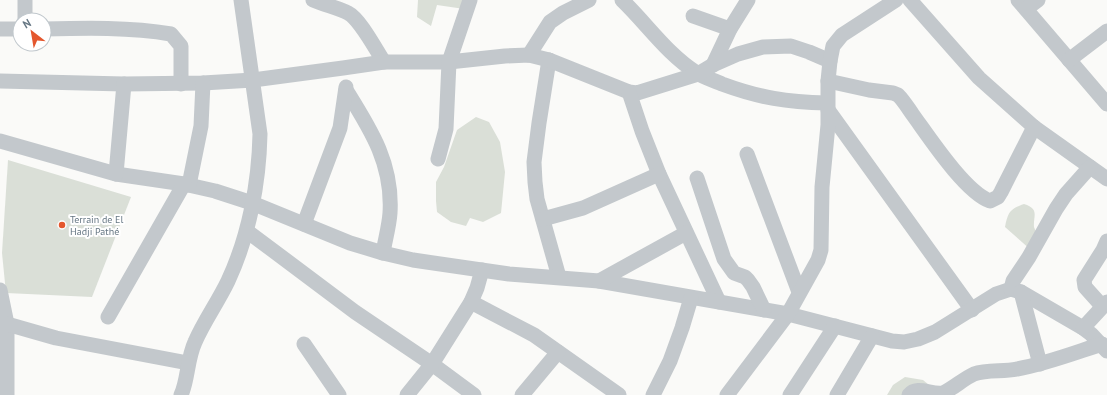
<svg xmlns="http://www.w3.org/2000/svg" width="1107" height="395" viewBox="0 0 1107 395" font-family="'PT Sans',sans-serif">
<rect width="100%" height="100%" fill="#fafaf8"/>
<g fill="#dadfd7">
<polygon points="418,0 475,0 471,10 437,5 431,26 417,17"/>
<polygon points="476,117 489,122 500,142 505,172 501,213 483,222 470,218 466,226 451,222 437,212 436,201 436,182 444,167 457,130"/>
<polygon points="8,160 131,197 92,297 6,293 2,253"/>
<path d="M1024,204C1040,209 1033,216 1034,227C1035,230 1037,233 1037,236C1037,241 1033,247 1032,251L1005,227C1008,212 1010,209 1024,204Z"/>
<polygon points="905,377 923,380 941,395 887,395 893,385"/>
</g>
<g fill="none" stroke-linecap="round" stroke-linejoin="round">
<g stroke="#c3c8cc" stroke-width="15">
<path d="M313,0C324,5 339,8 348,13C360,19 376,50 384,62"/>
<path d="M622,0C647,24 667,54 697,73C704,78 714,80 722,84C760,98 787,102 827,103"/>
<polyline points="910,0 979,78 1034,127 1107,179"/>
<polyline points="1018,0 1107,104"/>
<polyline points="1026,9 1038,0"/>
<polyline points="693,16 730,29"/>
<polyline points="25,20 25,0"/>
<polyline points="0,29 20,29"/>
<path d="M44,29C86,28 130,27 171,34L181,46V84"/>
<polyline points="529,55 550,22 563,13 589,0"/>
<polyline points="549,60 539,123 534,162 535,182 537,199 559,277"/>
<polyline points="1069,60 1107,31"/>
<polyline points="713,65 730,29 748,0"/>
<polyline points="0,81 124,84 203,83 253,80 343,68 384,62 449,62 505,56 529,55 549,60 629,92 637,93 698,74 713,65 738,54 763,47 791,46 809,52 830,61"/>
<path d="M828,81L869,90L893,93L898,95C904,101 908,108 913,115C929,137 965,192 990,201L998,197L1001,192L1034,127"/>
<path d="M346,90C371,130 393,164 390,213C389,227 385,240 383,253"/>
<polyline points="629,92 642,131 659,174 719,302"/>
<polyline points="828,110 972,310"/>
<polyline points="0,141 116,174 184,184 215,191 252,203 350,243 383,253 413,260 509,274 599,281 788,314 892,341 904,342 918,339 935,332 996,294 1011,289 1021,292 1083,328 1091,334 1107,351"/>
<polyline points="747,154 799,292"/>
<polyline points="438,159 446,129 449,62 470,0"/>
<polyline points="116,174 124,84"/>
<polyline points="697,178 724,259 734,273 745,277 748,280 753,287 764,310"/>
<polyline points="189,185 201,126 203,83"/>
<polyline points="543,219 583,208 659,174"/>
<polyline points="304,224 340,128 346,87"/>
<polyline points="247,231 355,312 432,364 474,395"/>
<polyline points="599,281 686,233"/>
<polyline points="1011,289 1013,281 1029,257 1056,209 1066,194 1090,167"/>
<polyline points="0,290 7,324 7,395"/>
<polyline points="1021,292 1040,364"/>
<polyline points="471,302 534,335 619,395"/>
<polyline points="1102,306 1085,287 1084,280 1103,250 1107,241"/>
<polyline points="108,317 184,184"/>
<polyline points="0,324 7,324 56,338 188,363"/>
<polyline points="1083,328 1107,302"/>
<polyline points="304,344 339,395"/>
<path d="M181,395C188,380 187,359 195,342C204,321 218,302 228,281C249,236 259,183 260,134L241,0"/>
<polyline points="407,395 432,364 471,302 477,288 482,270"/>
<polyline points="522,395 558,352"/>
<polyline points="653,395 670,361 682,328 691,298"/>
<polyline points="727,395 788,314 818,260 821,250 822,187 828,125 828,81 830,61 833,46 842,35 896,0"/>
<polyline points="790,395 835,326"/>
<polyline points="837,395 872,336"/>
<path d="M909,395C917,385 931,395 943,393C954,388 963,379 974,374C987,369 1003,372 1017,369C1046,364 1074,353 1102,344"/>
</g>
</g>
<circle fill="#e4572e" stroke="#fff" stroke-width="1.5" cx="62" cy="225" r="4"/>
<g text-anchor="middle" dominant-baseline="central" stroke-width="4" stroke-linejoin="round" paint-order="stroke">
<g font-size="10" fill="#657683" stroke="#fff" text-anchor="start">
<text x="70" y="219">Terrain de El<tspan x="70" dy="12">Hadji Pathé</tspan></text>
</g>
</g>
<g transform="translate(32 32) rotate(329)"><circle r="19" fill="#ffffff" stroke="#c1c8cd"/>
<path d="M0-3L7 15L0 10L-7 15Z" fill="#e4572e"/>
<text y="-6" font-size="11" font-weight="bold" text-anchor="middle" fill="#657683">N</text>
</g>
</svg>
